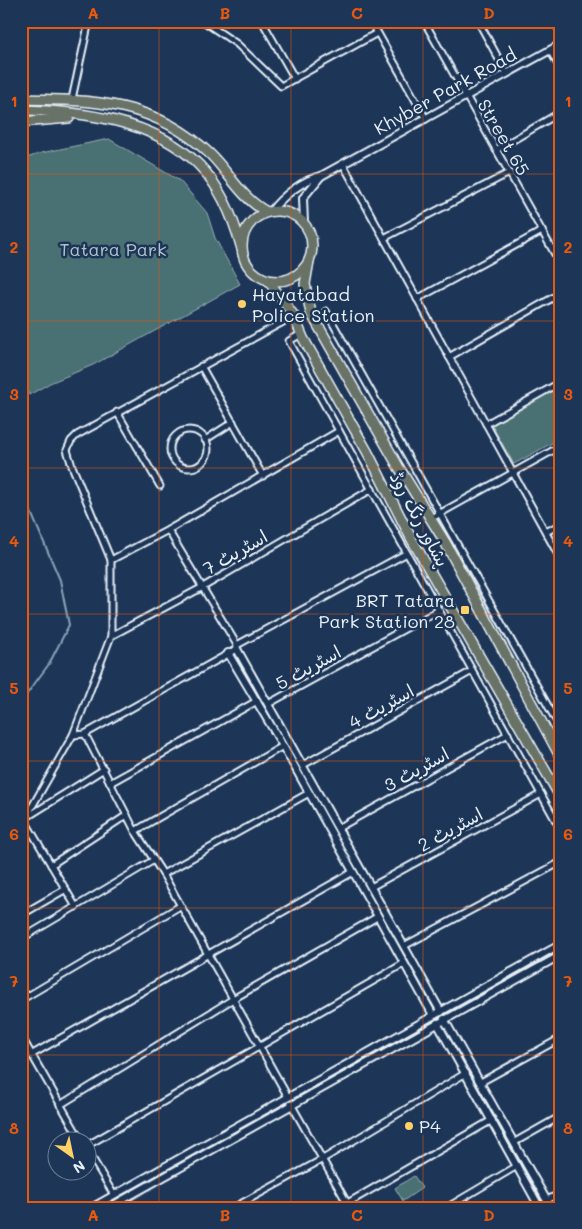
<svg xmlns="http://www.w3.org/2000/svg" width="582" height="1229" viewBox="0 0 582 1229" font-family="Mali,'Playpen Sans Arabic',sans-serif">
<rect width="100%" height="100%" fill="#1d3557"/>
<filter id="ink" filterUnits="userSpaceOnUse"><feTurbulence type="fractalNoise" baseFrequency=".02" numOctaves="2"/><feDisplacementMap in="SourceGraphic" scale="10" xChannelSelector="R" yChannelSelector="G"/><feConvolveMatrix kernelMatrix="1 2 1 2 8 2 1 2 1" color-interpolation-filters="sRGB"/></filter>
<g filter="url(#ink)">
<g fill="#496f72" stroke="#98b0b5">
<polygon points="109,139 180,181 207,213 215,238 240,284 93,365 50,383 29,395 21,375 21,160 41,153"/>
<polygon points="561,385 561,438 514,464 491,424"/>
<polygon points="414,1176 422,1188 403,1201 395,1188"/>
</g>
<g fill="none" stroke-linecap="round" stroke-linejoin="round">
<polyline stroke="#86a3b7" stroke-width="2" points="21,489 60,580 69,625 49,664 21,702"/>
<defs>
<g id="minor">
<polyline points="203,21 237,44 281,86 377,33"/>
<polyline points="262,21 295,79"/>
<polyline points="371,21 426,119"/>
<polyline points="424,21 561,265"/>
<polyline points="478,21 507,74"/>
<polyline points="550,50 561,70"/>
<polyline points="72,99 89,21"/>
<polyline points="496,150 561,112"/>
<polyline points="343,164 561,560"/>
<polyline points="384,238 509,173"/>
<polyline points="417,299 542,231"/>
<polyline points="326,311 561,729"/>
<polyline points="301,334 289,341 561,830"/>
<polyline points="449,357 561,293"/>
<polyline points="201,366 263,476"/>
<polyline points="117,412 160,486"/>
<polyline points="486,424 561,382"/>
<circle cx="189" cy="449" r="19"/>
<polyline points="205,440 233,422"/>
<polyline points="430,519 561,446"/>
<polyline points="168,530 237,645"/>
<polyline points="546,532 561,524"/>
<polyline points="111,560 168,530 339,431"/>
<polyline points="111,636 203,587 372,489"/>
<polyline points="268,704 439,610"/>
<polyline points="85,734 135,831 163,874 288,1097"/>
<polyline points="73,735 85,734 237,649 237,645 407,553"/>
<polyline points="303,765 472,671"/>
<polyline points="110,783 257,701"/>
<polyline points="21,826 73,735 111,636 111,560 72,466 67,450 71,441 77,435 294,316"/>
<polyline points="338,828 508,734"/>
<polyline points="135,831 283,746"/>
<polyline points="51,865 127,815"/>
<polyline points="163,874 309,793"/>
<polyline points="371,887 541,794"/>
<polyline points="76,907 24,819 104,769"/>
<polyline points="21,915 66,889"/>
<polyline points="21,939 154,860"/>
<polyline points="404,946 561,862"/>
<polyline points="21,1000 180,906"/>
<polyline points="21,1036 82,1142"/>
<polyline points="31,1055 353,872"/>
<polyline points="481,1082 561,1038"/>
<polyline points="291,1104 350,1208"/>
<polyline points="60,1105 233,999 377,917"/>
<polyline points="515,1142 561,1116"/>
<polyline points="88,1145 403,964"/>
<polyline points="88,1151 114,1195"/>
<polyline points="547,1200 561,1193"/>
<polyline points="233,1208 323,1159 466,1073"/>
<polyline points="339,1208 492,1120"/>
<polyline points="446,1208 517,1166"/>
</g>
<g id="tertiary">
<polyline points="555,21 561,32"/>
<path d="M271,211C282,197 302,180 321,176"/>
<polyline points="304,223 303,198 321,176 561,44"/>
<polyline points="237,649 441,1012"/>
<polyline points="228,653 283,746 433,1015"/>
<polyline points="444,1019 551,1208"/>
<polyline points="437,1023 540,1208"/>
<polyline points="91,1208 561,944"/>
<polyline points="108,1208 561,955"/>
</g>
<g id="trunk">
<path d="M21,99C94,100 155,101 211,155C230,174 242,199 267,212"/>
<path d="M21,110C81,111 155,120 199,165C221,187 234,220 242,249"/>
<polyline points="21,122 69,118"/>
<circle cx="277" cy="246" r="35"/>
<polyline points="309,261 305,284 311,313 398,466 445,542 561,758"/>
<polyline points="268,280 294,316 303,338 368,453 411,538 561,798"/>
</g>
</defs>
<use href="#minor" stroke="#e8f1f8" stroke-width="9"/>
<use href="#tertiary" stroke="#e8f1f8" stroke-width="10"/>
<use href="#trunk" stroke="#e8f1f8" stroke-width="12"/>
<use href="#minor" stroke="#1d3557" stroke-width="5"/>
<use href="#tertiary" stroke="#1d3557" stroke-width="6"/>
<use href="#trunk" stroke="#687266" stroke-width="9"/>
</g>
</g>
<path fill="none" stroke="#e8590c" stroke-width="1" stroke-opacity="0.55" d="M159,21V1208M291,21V1208M423,21V1208M21,174H561M21,321H561M21,468H561M21,614H561M21,761H561M21,908H561M21,1055H561"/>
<g fill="#ffd166" stroke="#1d3557" stroke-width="2">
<circle cx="242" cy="304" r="5"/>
<rect x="460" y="605" width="10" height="10" rx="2.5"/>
<circle cx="409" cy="1126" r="5"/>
</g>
<g text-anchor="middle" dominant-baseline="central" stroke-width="5" stroke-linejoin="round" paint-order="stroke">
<g font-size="18" fill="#e8f1f8" stroke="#1d3557">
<text transform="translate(445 91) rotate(-29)">Khyber Park Road</text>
<text transform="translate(504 137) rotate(60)">Street 65</text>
<text transform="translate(420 519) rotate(62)">پشاور رنگ روڈ</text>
<text transform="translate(235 552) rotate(-30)">اسٹریٹ 7</text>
<text transform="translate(308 667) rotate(-29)">اسٹریٹ 5</text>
<text transform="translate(381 706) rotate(-29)">اسٹریٹ 4</text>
<text transform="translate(416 769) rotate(-29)">اسٹریٹ 3</text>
<text transform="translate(450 829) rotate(-29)">اسٹریٹ 2</text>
</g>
<g font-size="18" fill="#b0c4c9" stroke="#1d3557">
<text x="113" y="249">Tatara Park</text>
</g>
<g font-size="18" fill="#e8f1f8" stroke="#1d3557" text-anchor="start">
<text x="252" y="294">Hayatabad<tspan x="252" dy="21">Police Station</tspan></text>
<text x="455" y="600" text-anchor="end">BRT Tatara<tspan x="455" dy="21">Park Station 28</tspan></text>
<text x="419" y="1126">P4</text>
</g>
</g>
<rect width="582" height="1229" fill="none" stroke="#1d3557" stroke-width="55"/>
<g transform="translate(72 1156) rotate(147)"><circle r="24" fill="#1d3557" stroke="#6e8097"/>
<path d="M0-4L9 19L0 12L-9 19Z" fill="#ffd166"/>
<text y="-8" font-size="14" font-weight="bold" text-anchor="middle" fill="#e8f1f8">N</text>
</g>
<rect x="28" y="28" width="526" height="1174" fill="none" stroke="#e8590c" stroke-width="2"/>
<g font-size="16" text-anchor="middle" font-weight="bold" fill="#e8590c">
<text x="93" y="19">A</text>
<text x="225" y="19">B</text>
<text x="357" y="19">C</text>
<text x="489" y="19">D</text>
<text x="14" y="107">1</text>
<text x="568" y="107">1</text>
<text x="14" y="253">2</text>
<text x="568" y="253">2</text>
<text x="14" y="400">3</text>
<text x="568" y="400">3</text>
<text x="14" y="547">4</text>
<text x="568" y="547">4</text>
<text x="14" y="694">5</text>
<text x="568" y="694">5</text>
<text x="14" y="840">6</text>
<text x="568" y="840">6</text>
<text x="14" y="987">7</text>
<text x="568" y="987">7</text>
<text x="14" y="1134">8</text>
<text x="568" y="1134">8</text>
<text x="93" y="1221">A</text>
<text x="225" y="1221">B</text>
<text x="357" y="1221">C</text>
<text x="489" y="1221">D</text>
</g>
</svg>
